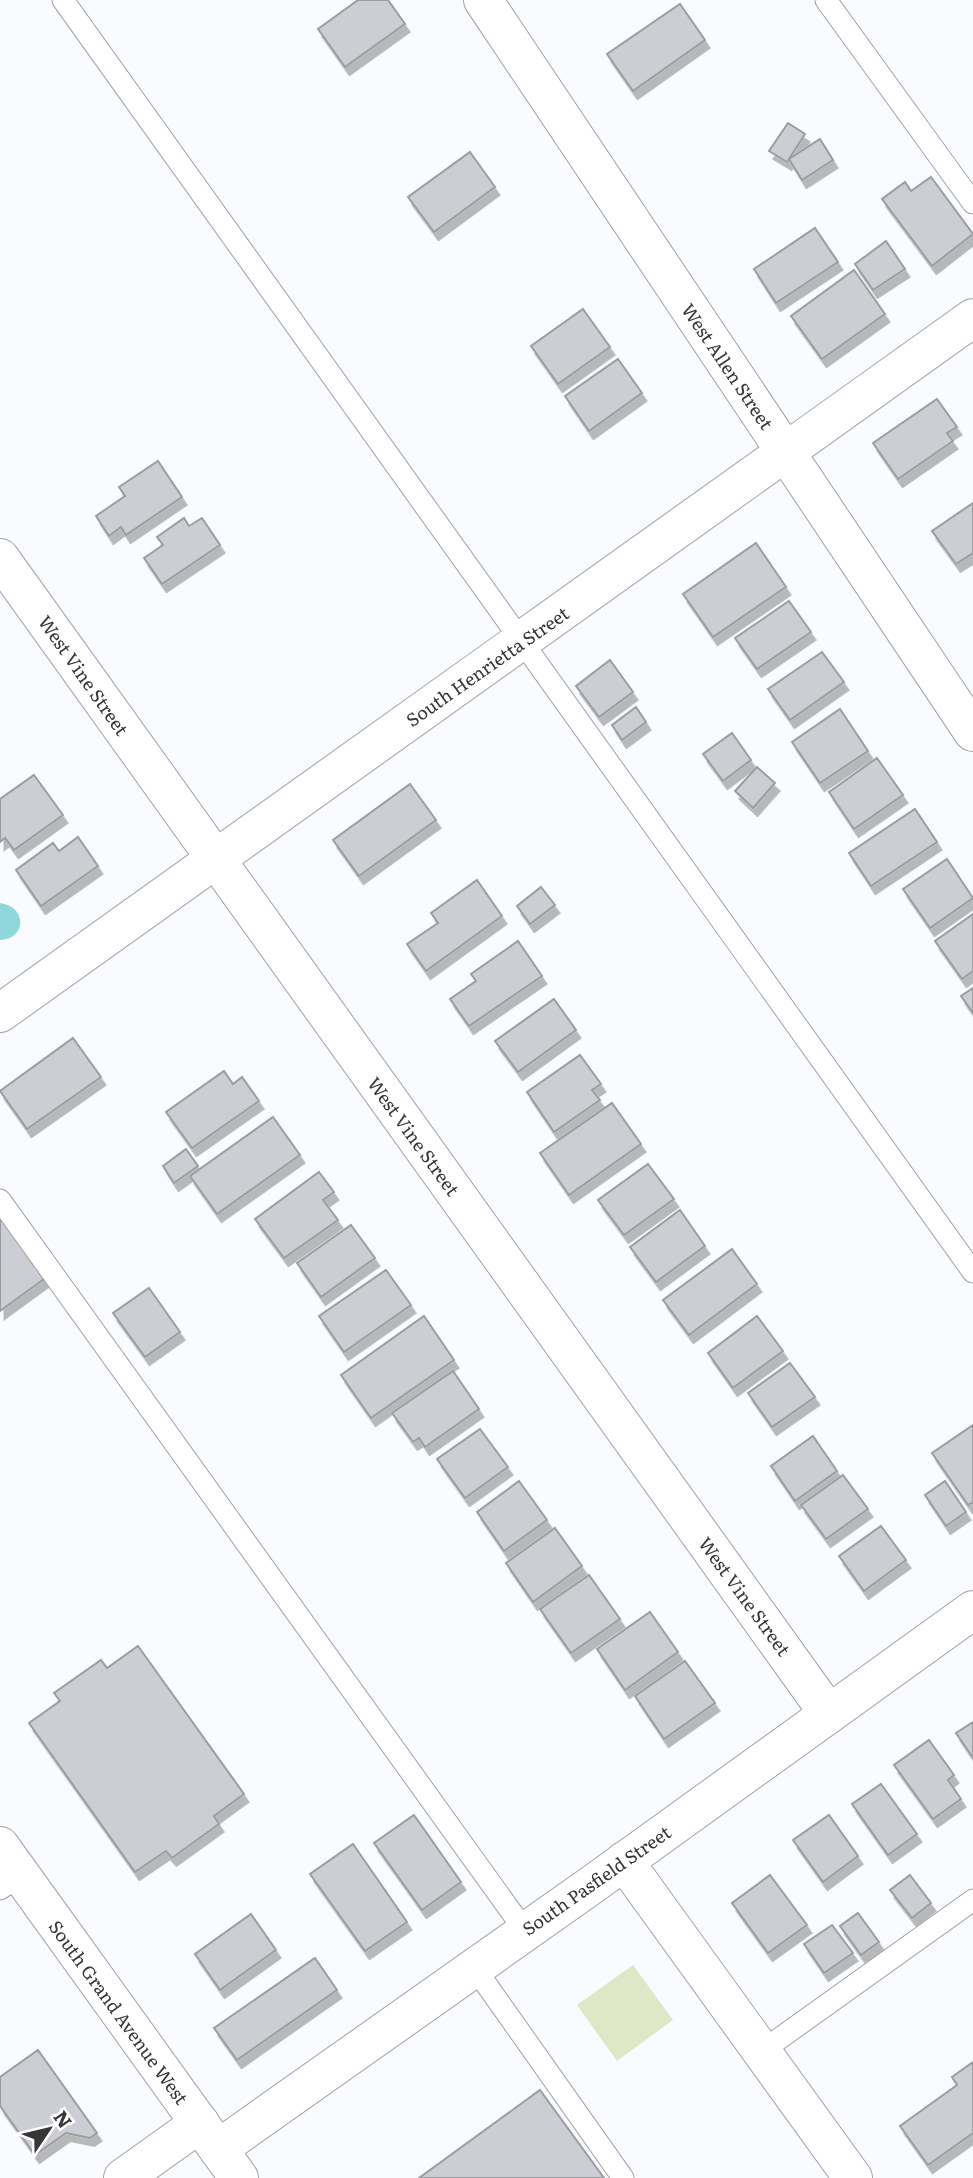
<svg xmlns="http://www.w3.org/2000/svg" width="973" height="2178" viewBox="0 0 973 2178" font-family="Literata,serif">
<defs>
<filter id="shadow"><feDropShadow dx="4.5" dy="8" stdDeviation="0" flood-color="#0004"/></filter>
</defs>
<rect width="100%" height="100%" fill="#fafbfe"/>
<polygon fill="#e0e7c7" points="633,1965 673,2020 617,2061 577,2005"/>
<path fill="#90d7dc" d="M0,903C27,906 27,939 0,940Z"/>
<g fill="#cdced4" stroke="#9b9da2" stroke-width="2" filter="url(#shadow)">
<polygon points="358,0 388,0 405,24 345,67 318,29"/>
<polygon points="680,4 705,40 633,91 607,54"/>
<polygon points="788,123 805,134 787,162 769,151"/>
<polygon points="820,139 833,160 802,180 789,159"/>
<polygon points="470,152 495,187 434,232 408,197"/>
<polygon points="931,177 973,234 932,266 882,199 905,182 911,191"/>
<polygon points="815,228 838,262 776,303 754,269"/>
<polygon points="886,241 905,269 873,290 855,264"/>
<polygon points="854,270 885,314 822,359 791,316"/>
<polygon points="583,309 610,347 558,384 531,346"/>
<polygon points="618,359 642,393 589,431 565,396"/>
<polygon points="937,399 957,427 947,433 953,441 898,479 873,443"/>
<polygon points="158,461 182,497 126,535 121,527 109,536 96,516 125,496 119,487"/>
<polygon points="973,503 973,553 956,564 932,531"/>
<polygon points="184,518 189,526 202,518 220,545 162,584 144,558 163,545 157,537"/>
<polygon points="756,543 786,587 713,637 683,594"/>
<polygon points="789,601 811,632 757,669 735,638"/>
<polygon points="822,652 844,682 790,720 768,689"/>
<polygon points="610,660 633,692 599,717 576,686"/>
<polygon points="636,707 646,722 622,740 612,725"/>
<polygon points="840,709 868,751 820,783 792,742"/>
<polygon points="732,733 751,760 723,781 703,754"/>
<polygon points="877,758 903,795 854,829 829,792"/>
<polygon points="757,767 775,783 753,808 735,791"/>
<polygon points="34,775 63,815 14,850 5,838 0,842 0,799"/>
<polygon points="410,784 436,820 359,876 333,840"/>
<polygon points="915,809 937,842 871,886 849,853"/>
<polygon points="78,837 98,866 41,906 16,870 53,843 59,851"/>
<polygon points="947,859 973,898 930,928 903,889"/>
<polygon points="477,880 502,916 426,971 407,944 438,923 431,913"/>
<polygon points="541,887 555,905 530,924 517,906"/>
<polygon points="973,914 973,971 962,979 935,941"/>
<polygon points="518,941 542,976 469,1026 450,999 476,981 471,974"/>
<polygon points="973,988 973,1013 961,996"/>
<polygon points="554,999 576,1030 518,1072 495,1041"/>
<polygon points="73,1038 101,1077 27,1129 0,1091"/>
<polygon points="580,1055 601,1084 592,1090 600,1100 554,1132 527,1092"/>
<polygon points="224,1071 233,1084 242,1077 259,1101 192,1148 166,1112"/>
<polygon points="612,1103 641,1144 569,1195 540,1153"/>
<polygon points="273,1117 300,1155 217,1214 190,1176"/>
<polygon points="186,1149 198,1166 174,1183 163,1166"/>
<polygon points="648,1164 674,1199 624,1235 598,1200"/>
<polygon points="319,1172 334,1192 323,1200 338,1220 284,1258 255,1219"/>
<polygon points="680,1210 705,1246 656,1282 630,1247"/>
<polygon points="0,1217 44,1279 0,1311"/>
<polygon points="351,1225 375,1258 321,1297 297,1263"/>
<polygon points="732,1249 757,1284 689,1335 663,1300"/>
<polygon points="386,1270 411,1305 344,1352 319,1316"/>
<polygon points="149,1288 180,1332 145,1357 113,1313"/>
<polygon points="424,1316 454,1360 371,1418 341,1375"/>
<polygon points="757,1316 783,1351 733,1388 708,1353"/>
<polygon points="790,1363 815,1397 772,1427 748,1393"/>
<polygon points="453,1371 479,1409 425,1447 419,1438 413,1442 392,1413"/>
<polygon points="973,1425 973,1502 968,1505 932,1453"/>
<polygon points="480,1429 508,1467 465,1498 437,1459"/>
<polygon points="813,1436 837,1471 795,1501 771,1466"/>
<polygon points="843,1475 868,1509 826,1539 801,1505"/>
<polygon points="519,1481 547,1520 504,1551 477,1512"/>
<polygon points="945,1481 966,1512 946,1526 925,1495"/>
<polygon points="881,1526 906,1560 864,1591 839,1556"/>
<polygon points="555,1528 582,1566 533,1602 506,1563"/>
<polygon points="589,1575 620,1619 571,1653 540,1609"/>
<polygon points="650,1612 678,1652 625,1690 597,1649"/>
<polygon points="138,1646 244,1794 214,1816 219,1824 172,1858 166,1851 135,1872 29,1723 60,1701 54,1693 101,1660 107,1668"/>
<polygon points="685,1661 715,1703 664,1739 635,1696"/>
<polygon points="973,1722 973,1758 956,1733"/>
<polygon points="929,1740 954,1775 948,1780 961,1799 933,1819 894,1765"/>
<polygon points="881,1784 917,1834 888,1855 852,1804"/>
<polygon points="414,1815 461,1882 422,1910 374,1843"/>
<polygon points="829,1815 858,1856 823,1882 793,1840"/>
<polygon points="353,1844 407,1922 365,1951 310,1874"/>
<polygon points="770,1875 807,1925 768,1953 732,1903"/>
<polygon points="910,1875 931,1903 912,1918 890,1890"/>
<polygon points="858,1913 879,1942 861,1955 840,1926"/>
<polygon points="251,1914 276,1950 220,1990 195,1954"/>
<polygon points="832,1925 853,1953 824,1973 804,1944"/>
<polygon points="315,1958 337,1990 237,2060 214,2028"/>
<polygon points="38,2050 97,2133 90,2138 66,2133 35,2155 0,2106 0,2077"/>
<polygon points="973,2062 973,2133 928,2165 900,2126 957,2085 952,2077"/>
<polygon points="540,2090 604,2178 419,2178"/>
</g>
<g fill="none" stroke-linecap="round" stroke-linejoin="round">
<defs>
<g id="service">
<polyline points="63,0 973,1272"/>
<polyline points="826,0 973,203"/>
<polyline points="0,1200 525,1931"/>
<polyline points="0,1889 20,1875"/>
<polyline points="474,1967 623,2178"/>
<polyline points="762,2051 973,1900"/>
</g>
<g id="minor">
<polyline points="483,0 973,732"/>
<polyline points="0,558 829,1714"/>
<polyline points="0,1013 973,318"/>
<polyline points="624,1861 853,2178"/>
<polyline points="218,2149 593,1884 973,1610"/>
<polyline points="123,2178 200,2123"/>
</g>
<polyline id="secondary" points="0,1846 239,2178"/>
</defs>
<use href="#service" stroke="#a0a2a7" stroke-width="23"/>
<use href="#minor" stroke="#a0a2a7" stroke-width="40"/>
<use href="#secondary" stroke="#a0a2a7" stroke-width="40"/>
<use href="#service" stroke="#fff" stroke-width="21"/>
<use href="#minor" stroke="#fff" stroke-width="38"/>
<use href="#secondary" stroke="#fff" stroke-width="38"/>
</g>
<g text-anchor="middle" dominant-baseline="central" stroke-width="6" stroke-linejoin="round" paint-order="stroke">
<g font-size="18" fill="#363638" stroke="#fff">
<text transform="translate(728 366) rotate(56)">West Allen Street</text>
<text transform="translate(487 666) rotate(-35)">South Henrietta Street</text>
<text transform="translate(84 675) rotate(55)">West Vine Street</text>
<text transform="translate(414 1136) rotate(54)">West Vine Street</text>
<text transform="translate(745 1596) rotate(54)">West Vine Street</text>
<text transform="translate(596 1880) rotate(-35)">South Pasfield Street</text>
<text transform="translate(119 2012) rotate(54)">South Grand Avenue West</text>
</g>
</g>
<g transform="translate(49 2129) rotate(55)" stroke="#ffffff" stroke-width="5" paint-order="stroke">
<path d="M0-5L12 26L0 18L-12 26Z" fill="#363638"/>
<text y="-10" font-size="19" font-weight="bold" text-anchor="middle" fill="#363638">N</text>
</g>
</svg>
